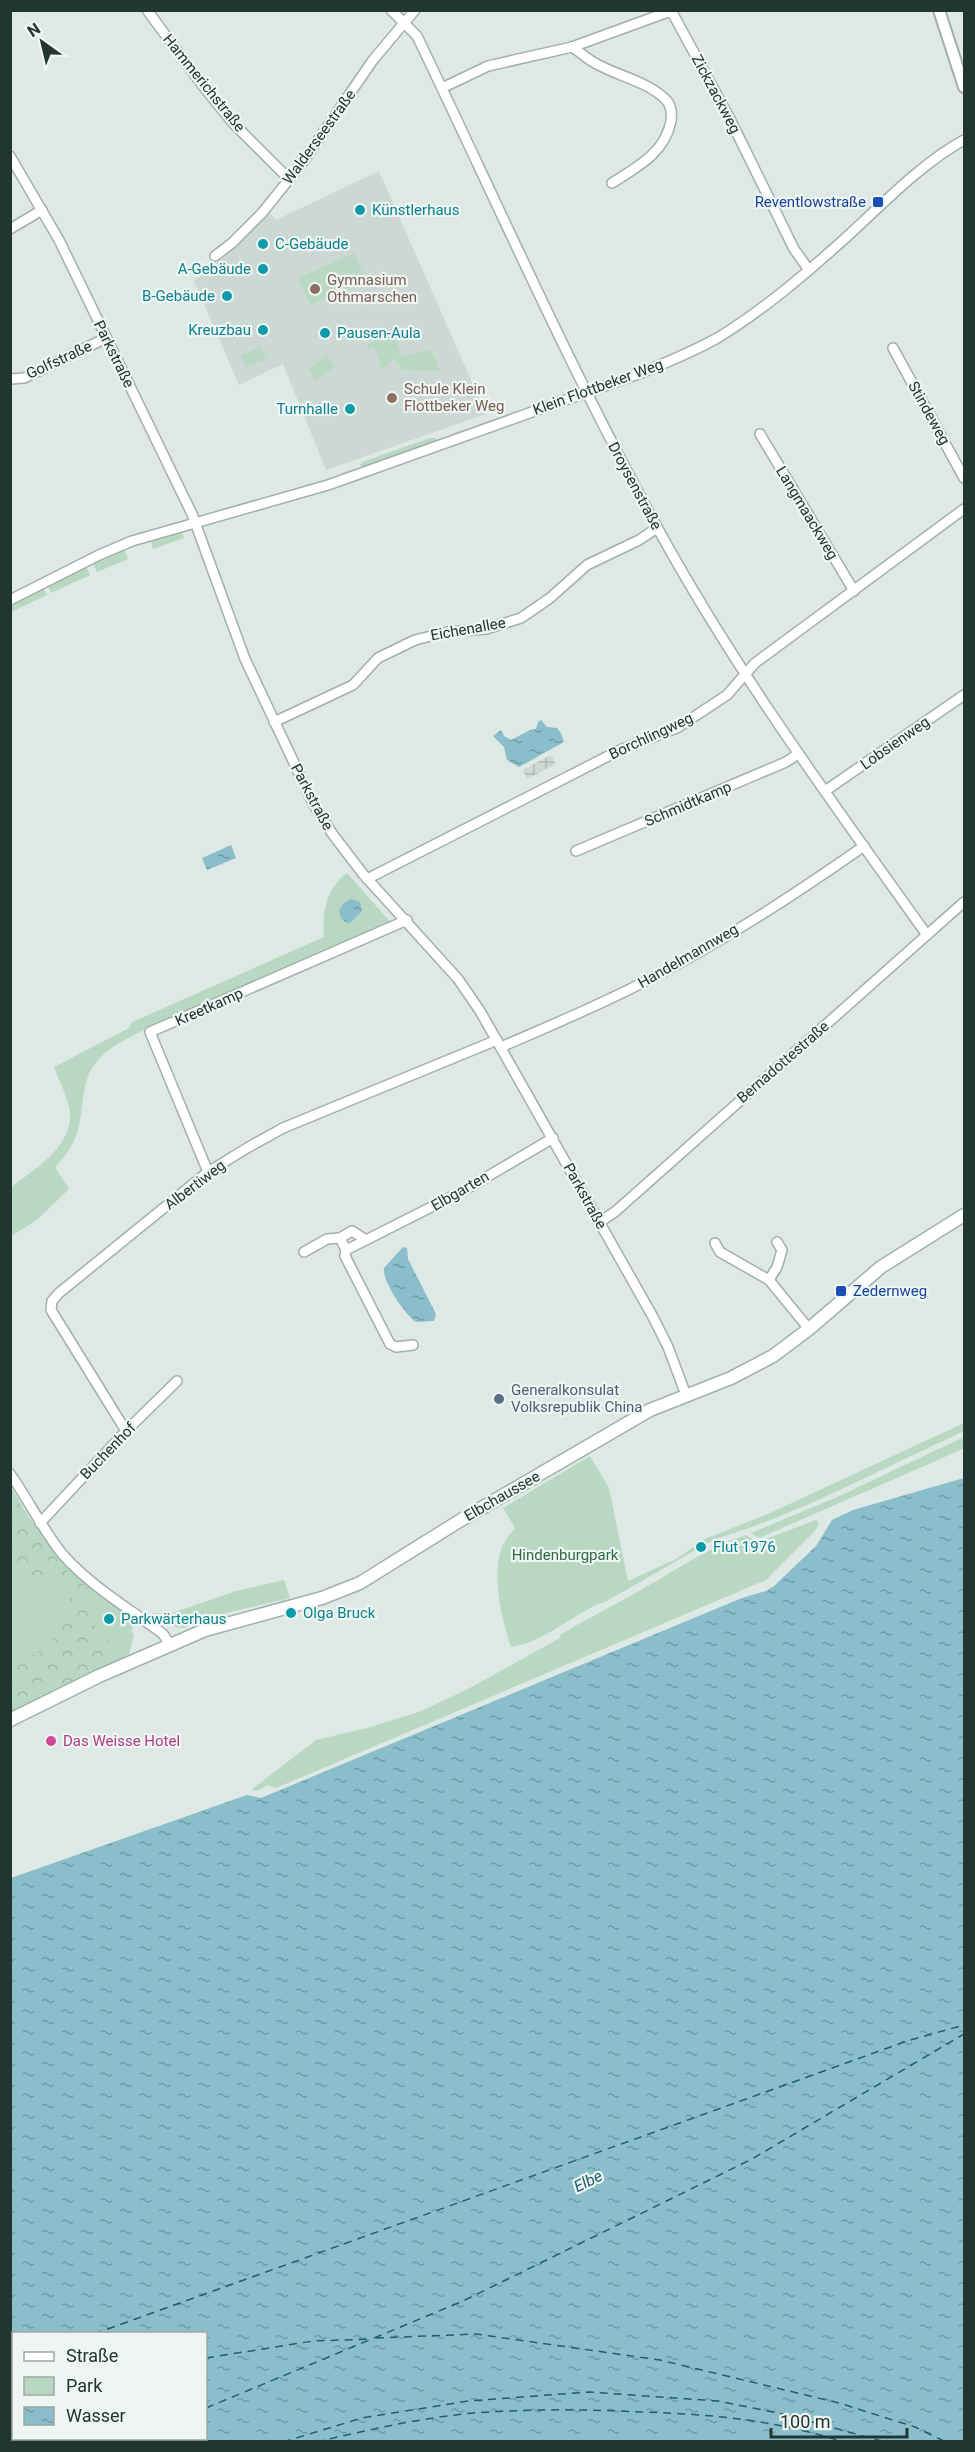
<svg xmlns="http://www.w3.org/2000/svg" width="975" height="2452" viewBox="0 0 975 2452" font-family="Roboto,sans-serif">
<defs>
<pattern id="industrial-grid" width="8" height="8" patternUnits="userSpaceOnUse" patternTransform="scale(1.5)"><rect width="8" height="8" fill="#ccd8d3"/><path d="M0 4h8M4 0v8" fill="none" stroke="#afbab6"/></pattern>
<pattern id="forest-crowns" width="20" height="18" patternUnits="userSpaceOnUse" patternTransform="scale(1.5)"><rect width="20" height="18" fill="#b8d8c1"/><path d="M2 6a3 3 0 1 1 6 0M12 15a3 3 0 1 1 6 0" fill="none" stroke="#9ebaa6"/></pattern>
<pattern id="water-ripples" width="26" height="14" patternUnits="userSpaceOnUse" patternTransform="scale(1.5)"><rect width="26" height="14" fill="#89beca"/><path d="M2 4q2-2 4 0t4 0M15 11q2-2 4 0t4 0" fill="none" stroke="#709ba5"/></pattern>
</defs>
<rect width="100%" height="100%" fill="#dee8e4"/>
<polygon fill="#ccd8d3" points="379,171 486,414 326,470 283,364 239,385 194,281 233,250 270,213 276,220"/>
<polygon fill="url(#industrial-grid)" points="551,755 556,764 527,779 523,770"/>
<g fill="#b8d8c1">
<polygon points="354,253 366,281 310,305 298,278"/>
<polygon points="391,334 402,352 382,370 378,355 373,348 368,349 368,344"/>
<polygon points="261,347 266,360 245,367 241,355"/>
<polygon points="428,350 434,355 440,371 403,370 395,360 402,354 405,356"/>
<polygon points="326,355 335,366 316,381 308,370"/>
<polygon points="430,438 436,438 435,441 362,467 360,465 362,462"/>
<polygon points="182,532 184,538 153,549 151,541"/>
<polygon points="124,549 128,559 97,572 93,563"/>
<polygon points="86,566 90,575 51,593 48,586"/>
<polygon points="43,588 47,595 11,612 11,605"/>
<path d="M347,873L391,923C326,952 260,980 194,1009C168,1021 116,1038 98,1060C79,1082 85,1107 77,1133C73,1146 64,1158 55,1167L69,1189L37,1220L11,1236V1187C35,1169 77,1144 69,1107C66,1094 59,1080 54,1067L129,1028L132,1022L148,1015L324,937C322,912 326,889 347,873Z"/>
<path d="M964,1423V1431L814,1502L755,1526L713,1540L605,1602C594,1604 590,1609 580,1614C558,1627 537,1643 511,1647C502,1620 491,1575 502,1547C505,1540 510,1534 515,1528L503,1508L590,1456L609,1488L628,1581L676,1559L707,1538L768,1514Z"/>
<polygon points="964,1437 964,1448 938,1460 759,1538 751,1533 835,1498"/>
<polygon points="10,1486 31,1520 64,1563 133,1619 132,1632 134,1634 129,1655 11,1714"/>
<path d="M816,1520L819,1523L815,1531L766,1580L276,1788L268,1785L257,1791L251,1790L316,1740L367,1728L419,1712L466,1690L560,1638V1635C587,1618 616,1605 644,1588C678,1569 709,1547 746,1535L758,1542Z"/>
<polygon points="284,1580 290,1598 230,1612 183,1628 175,1627 152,1613 172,1613 236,1591"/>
</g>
<path fill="url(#forest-crowns)" d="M11,1490L29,1521L62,1566L90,1590L92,1621L103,1640L121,1643L117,1658L99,1669L11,1713V1665C51,1650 58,1637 70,1596L59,1575L36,1583L11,1561Z"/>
<g fill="url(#water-ripples)" fill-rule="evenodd">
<polygon points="541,720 547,727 557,728 561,733 564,742 519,767 507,760 504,747 493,736 501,730 504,736 511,740 530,730 536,729 538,722"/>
<polygon points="231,845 236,858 207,870 202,858"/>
<polygon points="351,899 360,902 362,911 350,923 346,923 341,918 339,910 344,903"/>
<path d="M403,1247L407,1248L408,1259L436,1314L434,1321L416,1322C405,1315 382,1281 384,1268Z"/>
<path d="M964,1478V2441H11V1878L247,1795L261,1798L742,1598L766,1591L774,1586L816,1546L832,1520L853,1510ZM14,2334H206V2438H14Z"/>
</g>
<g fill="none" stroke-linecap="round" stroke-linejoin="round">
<g stroke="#205e6d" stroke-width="1.5" stroke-dasharray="8 6" stroke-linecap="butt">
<polyline points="94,2334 907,2041 964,2025"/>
<polyline points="376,2338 476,2334 660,2360 839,2403 915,2427 946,2442"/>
<polyline points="206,2358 313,2341 371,2339"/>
<polyline points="10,2364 14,2363"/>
<polyline points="10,2392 14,2391"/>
<polyline points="206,2408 463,2301 752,2159 964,2034"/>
<polyline points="125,2442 133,2438"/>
<polyline points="283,2442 362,2418 468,2401 589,2392 718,2401 783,2414 885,2442"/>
<path d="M316,2442C368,2430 420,2418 473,2413C529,2409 585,2409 641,2412C710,2414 777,2420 843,2442"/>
</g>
<defs>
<g id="minor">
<polyline points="147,10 203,86 233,123 289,179"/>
<path d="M391,10L417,36C496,200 569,367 657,527C735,670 832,802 927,935"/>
<path d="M572,47C580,52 587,59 595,63C617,76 647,81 665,99C672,105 672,113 671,121C665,153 637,167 612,183"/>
<polyline points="442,88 488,66 572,47 668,12 673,14 730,119 794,249 809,270"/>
<polyline points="10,156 59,240 192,514 245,659 313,803 331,832 363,874 458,979 480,1011 653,1317 668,1347 686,1395"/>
<polyline points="10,229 42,210"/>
<polyline points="215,256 232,243 262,213 303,162 373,60 415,10"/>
<polyline points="893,348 964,478"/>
<polyline points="10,379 24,378 106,338"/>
<polyline points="760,434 854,591"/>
<path d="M10,600L99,555L132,541L328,485L644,372C669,361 695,351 719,337C763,310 803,276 841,242C879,208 920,164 964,140"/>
<polyline points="274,722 353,685 378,658 415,640 447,632 486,629 521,618 550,598 587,565 639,540 657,528"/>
<polyline points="825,791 964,695"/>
<polyline points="576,851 786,762 798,754"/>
<polyline points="367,879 622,749 677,728 727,695 755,663 964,509"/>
<path d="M501,1047C547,1027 593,1008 638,985C716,946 793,896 864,846"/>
<polyline points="208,1172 150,1032 407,920"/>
<polyline points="600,1222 616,1211 964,902"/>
<polyline points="366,1240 346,1250 340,1238 352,1231 366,1240 463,1191 553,1138"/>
<polyline points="715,1243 720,1252 769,1280 809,1329"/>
<polyline points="346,1250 345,1256 390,1344 396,1347 413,1345"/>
<polyline points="304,1252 327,1239 340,1238"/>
<polyline points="769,1280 777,1267 782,1250 777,1242"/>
<polyline points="126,1431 51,1310 52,1301 59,1293 208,1172 247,1148 283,1128 497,1040"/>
<path d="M10,1474C29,1500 43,1531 64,1556C92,1587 130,1609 163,1634L170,1645"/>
<polyline points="40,1523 126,1431 177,1381"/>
</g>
<polyline id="tertiary" points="939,10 964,87"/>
<polyline id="secondary" points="10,1720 99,1676 205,1630 322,1598 360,1583 461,1520 650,1410 731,1378 773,1356 809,1329 881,1267 964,1215"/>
</defs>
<use href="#minor" stroke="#a2afab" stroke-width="12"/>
<use href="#tertiary" stroke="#a2afab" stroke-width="14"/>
<use href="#secondary" stroke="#9eb3ac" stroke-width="15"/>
<use href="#minor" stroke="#fff" stroke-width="9"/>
<use href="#tertiary" stroke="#fff" stroke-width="10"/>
<use href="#secondary" stroke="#fff" stroke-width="12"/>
</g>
<g fill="#1a4fb4" stroke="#eef5f2" stroke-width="2">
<rect x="872" y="196" width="12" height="12" rx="3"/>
<rect x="835" y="1285" width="12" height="12" rx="3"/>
</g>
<g fill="#0f9aa8" stroke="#eef5f2" stroke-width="2">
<circle cx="360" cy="210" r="6"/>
<circle cx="263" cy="244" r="6"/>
<circle cx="263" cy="269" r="6"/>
<circle cx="227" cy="296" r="6"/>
<circle cx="263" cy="330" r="6"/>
<circle cx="325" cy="333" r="6"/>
<circle cx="350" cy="409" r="6"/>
<circle cx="701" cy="1547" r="6"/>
<circle cx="291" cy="1613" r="6"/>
<circle cx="109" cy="1619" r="6"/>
</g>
<g fill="#8d6e63" stroke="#eef5f2" stroke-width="2">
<circle cx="315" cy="289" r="6"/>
<circle cx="392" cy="398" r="6"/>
</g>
<circle fill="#5c6f8a" stroke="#eef5f2" stroke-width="2" cx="499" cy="1399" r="6"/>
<circle fill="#d1479c" stroke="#eef5f2" stroke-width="2" cx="51" cy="1741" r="6"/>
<g text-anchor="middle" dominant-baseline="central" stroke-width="4.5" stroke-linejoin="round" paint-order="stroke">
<g font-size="15" fill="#213631" stroke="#eef5f2">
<text transform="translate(204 83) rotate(51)">Hammerichstraße</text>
<text transform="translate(716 94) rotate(62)">Zickzackweg</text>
<text transform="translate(319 137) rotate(-54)">Walderseestraße</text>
<text transform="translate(114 354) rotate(64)">Parkstraße</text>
<text transform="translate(59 360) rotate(-25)">Golfstraße</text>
<text transform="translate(598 387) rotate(-20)">Klein Flottbeker Weg</text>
<text transform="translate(929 413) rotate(61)">Stindeweg</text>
<text transform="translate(635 486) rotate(62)">Droysenstraße</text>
<text transform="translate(807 513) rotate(59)">Langmaackweg</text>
<text transform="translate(468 629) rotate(-10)">Eichenallee</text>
<text transform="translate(651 736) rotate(-25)">Borchlingweg</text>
<text transform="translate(895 743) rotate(-35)">Lobsienweg</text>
<text transform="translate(312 797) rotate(62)">Parkstraße</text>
<text transform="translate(688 804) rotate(-23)">Schmidtkamp</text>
<text transform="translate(688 956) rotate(-30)">Handelmannweg</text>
<text transform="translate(209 1007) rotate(-24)">Kreetkamp</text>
<text transform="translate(783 1062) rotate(-41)">Bernadottestraße</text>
<text transform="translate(195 1185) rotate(-37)">Albertiweg</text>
<text transform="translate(460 1191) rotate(-30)">Elbgarten</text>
<text transform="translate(585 1196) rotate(61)">Parkstraße</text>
<text transform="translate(108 1451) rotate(-46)">Buchenhof</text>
<text transform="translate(502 1496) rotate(-30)">Elbchaussee</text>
</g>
<g font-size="15" fill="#164399" stroke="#eef5f2" text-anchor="end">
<text x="866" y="202">Reventlowstraße</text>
<text x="853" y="1291" text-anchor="start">Zedernweg</text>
</g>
<g font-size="15" fill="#0d838f" stroke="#eef5f2" text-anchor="start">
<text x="372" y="210">Künstlerhaus</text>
<text x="275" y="244">C-Gebäude</text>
<text x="251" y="269" text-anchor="end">A-Gebäude</text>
<text x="215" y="296" text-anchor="end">B-Gebäude</text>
<text x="251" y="330" text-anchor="end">Kreuzbau</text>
<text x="337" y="333">Pausen-Aula</text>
<text x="338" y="409" text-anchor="end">Turnhalle</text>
<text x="713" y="1547">Flut 1976</text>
<text x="303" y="1613">Olga Bruck</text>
<text x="121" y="1619">Parkwärterhaus</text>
</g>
<g font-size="15" fill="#785e54" stroke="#eef5f2" text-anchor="start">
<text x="327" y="280">Gymnasium<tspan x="327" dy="17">Othmarschen</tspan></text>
<text x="404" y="389">Schule Klein<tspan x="404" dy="17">Flottbeker Weg</tspan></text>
</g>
<g font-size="15" fill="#4e5e75" stroke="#eef5f2" text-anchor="start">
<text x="511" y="1390">Generalkonsulat<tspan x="511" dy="17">Volksrepublik China</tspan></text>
</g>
<g font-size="15" fill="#2e6a47" stroke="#eef5f2">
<text x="565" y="1555">Hindenburgpark</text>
</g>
<g font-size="15" fill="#b23c85" stroke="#eef5f2" text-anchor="start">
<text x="63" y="1741">Das Weisse Hotel</text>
</g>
<g font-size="16" font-style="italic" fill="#205e6d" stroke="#eef5f2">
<text transform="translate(588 2181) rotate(-26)">Elbe</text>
</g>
</g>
<rect width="975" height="2452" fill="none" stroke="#213631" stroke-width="24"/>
<rect x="12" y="2332" width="195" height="108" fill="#eef5f2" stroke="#9ca9a5" stroke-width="1.5"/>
<rect x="24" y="2352" width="30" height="9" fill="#ffffff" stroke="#9ca9a5" stroke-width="1.5"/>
<text x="66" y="2362" font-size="18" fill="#213631">Straße</text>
<rect x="24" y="2377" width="30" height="18" fill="#b8d8c1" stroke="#9ca9a5" stroke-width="1.5"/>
<text x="66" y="2392" font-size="18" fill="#213631">Park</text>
<rect x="24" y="2407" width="30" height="18" fill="url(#water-ripples)" stroke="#9ca9a5" stroke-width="1.5"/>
<text x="66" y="2422" font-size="18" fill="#213631">Wasser</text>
<g transform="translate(42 42) rotate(326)" stroke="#eef5f2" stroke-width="4.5" paint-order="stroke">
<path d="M0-4.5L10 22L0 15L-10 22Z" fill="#213631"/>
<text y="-9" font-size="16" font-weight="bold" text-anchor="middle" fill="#213631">N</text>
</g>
<path d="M771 2428v9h136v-9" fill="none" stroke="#213631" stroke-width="3"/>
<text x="780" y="2428" font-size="18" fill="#213631" stroke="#eef5f2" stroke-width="4.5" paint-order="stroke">100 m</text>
</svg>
